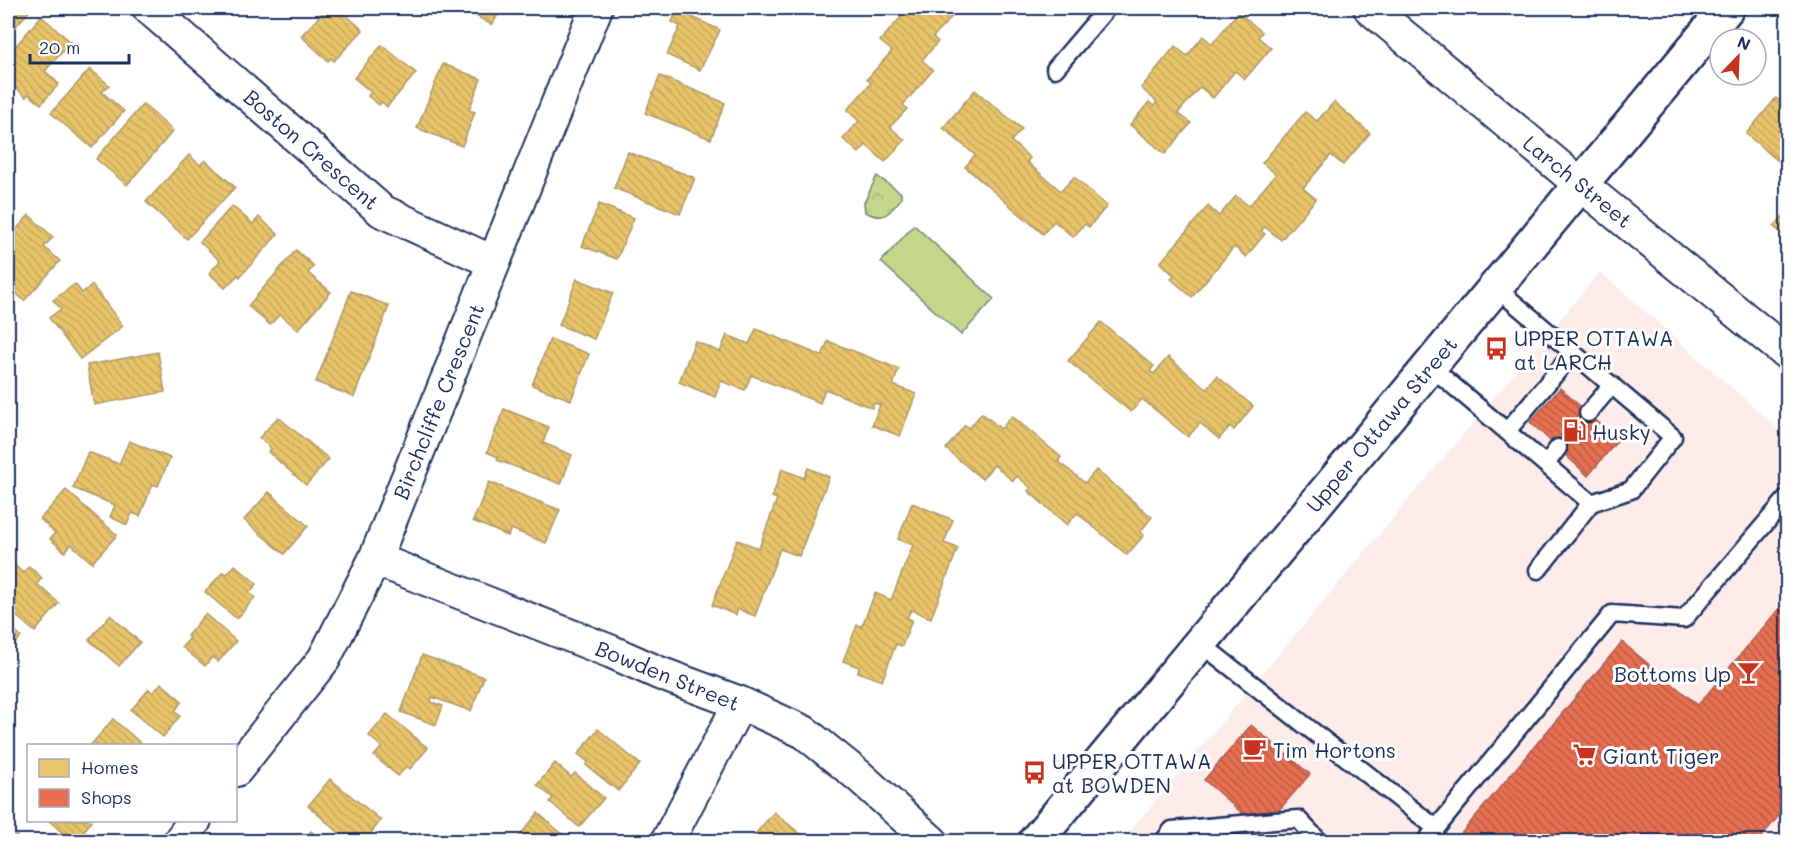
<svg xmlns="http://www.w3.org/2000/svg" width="1795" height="849" viewBox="0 0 1795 849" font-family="Mali,sans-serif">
<defs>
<pattern id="forest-crowns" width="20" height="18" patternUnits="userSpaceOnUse" patternTransform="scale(1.5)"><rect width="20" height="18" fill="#c6d68a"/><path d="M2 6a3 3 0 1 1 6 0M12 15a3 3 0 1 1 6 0" fill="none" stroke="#aab87a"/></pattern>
<pattern id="homes-back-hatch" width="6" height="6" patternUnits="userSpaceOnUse" patternTransform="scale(1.5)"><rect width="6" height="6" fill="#e9c46a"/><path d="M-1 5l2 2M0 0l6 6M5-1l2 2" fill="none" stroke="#c7a95e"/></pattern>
<pattern id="shops-back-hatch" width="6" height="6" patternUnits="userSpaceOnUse" patternTransform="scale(1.5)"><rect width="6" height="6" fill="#e76f51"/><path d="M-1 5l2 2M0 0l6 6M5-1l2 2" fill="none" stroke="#ba5c46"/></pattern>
</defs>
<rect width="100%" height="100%" fill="#fff"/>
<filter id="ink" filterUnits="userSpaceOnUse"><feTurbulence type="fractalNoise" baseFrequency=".0167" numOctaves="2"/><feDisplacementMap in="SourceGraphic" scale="12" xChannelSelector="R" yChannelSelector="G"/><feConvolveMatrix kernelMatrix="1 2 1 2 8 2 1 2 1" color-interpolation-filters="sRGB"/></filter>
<g filter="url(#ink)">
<polygon fill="#feeceb" points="1600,272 1787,436 1788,819 1770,841 1121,842"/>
<polygon fill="#c6d68a" stroke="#708274" stroke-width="1.5" points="914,225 994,299 961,335 881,262"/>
<path fill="url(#forest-crowns)" stroke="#708274" stroke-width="1.5" d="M877,176L901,193V199C889,213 885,222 865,212L864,203Z"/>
<g fill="url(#homes-back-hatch)" stroke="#ab9766" stroke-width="1.5">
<polygon points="8,8 32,8 8,35"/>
<polygon points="327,8 338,8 363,30 334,61 331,58 328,61 301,36"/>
<polygon points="462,8 502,8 492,25"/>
<polygon points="903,8 960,8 933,37 938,42 922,60 933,70 903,105 907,109 890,127 905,140 885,162 866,145 859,153 843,139 859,121 847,110 871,83 867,79 892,51 880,41 903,15 900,11"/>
<polygon points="677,10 720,30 700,70 667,55 680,26 672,22"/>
<polygon points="1238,12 1262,32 1258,37 1271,48 1245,79 1235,71 1213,98 1200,87 1178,113 1191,123 1165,154 1130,125 1149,102 1154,106 1157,102 1141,88 1175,46 1187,56 1203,36 1212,44"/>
<polygon points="41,16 71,42 45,71 59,84 41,104 28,94 26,97 8,81 8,55"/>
<polygon points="382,45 416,73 387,107 382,102 379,105 368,96 371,92 354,78"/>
<polygon points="443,64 481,79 469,110 475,112 462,146 417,128"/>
<polygon points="90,69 109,85 102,92 124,111 92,148 51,113"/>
<polygon points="660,76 725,103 711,139 645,113"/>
<polygon points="975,90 1022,129 1011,141 1030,158 1027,162 1061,191 1074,177 1107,206 1089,227 1085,224 1073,237 1054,221 1043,234 965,167 975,155 943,128"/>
<polygon points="1776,98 1788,107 1788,169 1746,134"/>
<polygon points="1334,102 1370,133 1343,165 1331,155 1303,188 1316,199 1281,240 1265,227 1261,231 1265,234 1246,257 1234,247 1192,297 1171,279 1174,275 1160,263 1208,206 1219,216 1236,196 1249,206 1276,174 1262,163 1305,112 1317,121"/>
<polygon points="143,104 173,131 127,185 96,159"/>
<polygon points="628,152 695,178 680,214 614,188"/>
<polygon points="189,155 200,165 205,160 235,187 187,239 146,202"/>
<polygon points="599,204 634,218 617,259 582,246"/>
<polygon points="232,206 253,224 259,217 278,234 240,277 238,275 225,288 209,273 220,261 200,242"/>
<polygon points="1788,210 1788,238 1774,227"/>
<polygon points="29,215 53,237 44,247 60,261 24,301 8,285 8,239"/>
<polygon points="296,250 314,266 308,273 331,292 298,330 280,314 270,325 248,306"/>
<polygon points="577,279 613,293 594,339 559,325"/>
<polygon points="75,284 82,293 92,285 123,326 80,359 49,318 61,309 53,300"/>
<polygon points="351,291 389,306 354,397 316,382"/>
<polygon points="1101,322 1154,366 1150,371 1154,374 1168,357 1207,389 1217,376 1253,406 1234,430 1230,426 1219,439 1200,423 1188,437 1142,399 1131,412 1068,361"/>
<polygon points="756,329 822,356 828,341 899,369 893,385 916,394 900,436 872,425 880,405 874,403 872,408 825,389 820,403 751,375 745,390 721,381 715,397 679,382 695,341 720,352 727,335 749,344"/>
<polygon points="550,339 589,354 571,400 532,385"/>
<polygon points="158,352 165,392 94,405 87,365"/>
<polygon points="504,409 549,427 543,443 572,455 561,484 497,460 498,457 487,452"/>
<polygon points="982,413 1001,429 1012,416 1061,457 1058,461 1085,483 1096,470 1152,517 1140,532 1144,535 1127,555 1077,513 1067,525 1028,491 1031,488 1017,476 1013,481 994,465 982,479 946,449 965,425 969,428"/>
<polygon points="278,417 329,459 306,485 268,452 271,448 259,438"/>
<polygon points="129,441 170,458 158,486 153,484 140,516 132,513 127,525 110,517 115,505 73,488 88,452 119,464"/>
<polygon points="808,468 829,477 799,556 780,549 755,616 738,609 736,615 712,605 737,540 759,548 777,499 772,497 782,469 804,478"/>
<polygon points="489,482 560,510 546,543 511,529 508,536 473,521"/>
<polygon points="66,490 117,535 92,563 71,544 65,552 50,539 55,533 40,519"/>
<polygon points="269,492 308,526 284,554 244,520"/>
<polygon points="912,503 953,520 944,543 958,548 931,618 911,610 907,618 912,620 902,646 896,644 882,681 858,672 859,667 843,661 857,625 862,626 875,593 891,600 913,545 898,539"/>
<polygon points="8,559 23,573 29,566 42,578 37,584 59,603 35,632 8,609"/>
<polygon points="235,565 257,584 249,593 255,597 237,619 205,592 223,572 227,574"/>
<polygon points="205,614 236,641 218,662 212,657 205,666 182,647 190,638 187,636"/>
<polygon points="110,615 140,642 119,666 89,640"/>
<polygon points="8,625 21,637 8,651"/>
<polygon points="422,655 484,677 471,711 432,697 431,702 443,706 436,725 401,712"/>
<polygon points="161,683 182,701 175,711 180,716 163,737 131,710 149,689 153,693"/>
<polygon points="387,714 428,748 410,769 407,766 398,776 374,756 382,747 369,736"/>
<polygon points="113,719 144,746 90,746"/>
<polygon points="598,729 640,764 618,791 586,765 588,762 578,754"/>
<polygon points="555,763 571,777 575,773 604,798 579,827 550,802 553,798 537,785"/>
<polygon points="330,779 381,820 364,842 350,842 308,806"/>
<polygon points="774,812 805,838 803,842 756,842 752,838"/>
<polygon points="538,813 569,840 568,842 517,842 516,840"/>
<polygon points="48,820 91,820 92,821 75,842 73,842"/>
<polygon points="8,829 23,842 8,842"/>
<polygon points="311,831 323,842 302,842"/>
</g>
<g fill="url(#shops-back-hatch)" stroke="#aa5c55" stroke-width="1.5">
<polygon points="1560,388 1618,440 1588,476 1530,422"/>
<polygon points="1788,598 1788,805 1757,842 1454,842 1622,642 1698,705"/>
<polygon points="1251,725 1310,774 1280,809 1243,814 1204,780"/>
</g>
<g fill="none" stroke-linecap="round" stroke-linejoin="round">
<defs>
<g id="lane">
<polyline points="1055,69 1107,8"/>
<polyline points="1430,366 1591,503 1631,490 1673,437 1495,287"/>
<polyline points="1588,413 1612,385"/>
<polyline points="1507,431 1573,353"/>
<polyline points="1546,464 1558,448"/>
<polyline points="1538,570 1591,503"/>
<polyline points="1200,643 1436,828"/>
<polyline points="1163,842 1172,830 1298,819 1320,842"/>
<polyline points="1425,842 1612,614 1684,619 1788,497"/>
</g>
<g id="street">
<polyline points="149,8 382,211 493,262"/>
<polyline points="1370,8 1580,184 1788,354"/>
<polyline points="375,559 612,652 659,673 740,703 804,732 859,776 932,842"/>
<polyline points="236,770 324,659 375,559 596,8"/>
<polyline points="179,842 195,820"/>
<polyline points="667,842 740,703"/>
</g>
<polyline id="secondary" points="1035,842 1727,8"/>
</defs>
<use href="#lane" stroke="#1b2f5e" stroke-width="21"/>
<use href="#street" stroke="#1b2f5e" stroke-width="36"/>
<use href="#secondary" stroke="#1b2f5e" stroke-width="38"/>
<use href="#lane" stroke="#fff" stroke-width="16"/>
<use href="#street" stroke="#fff" stroke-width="32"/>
<use href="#secondary" stroke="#fff" stroke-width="33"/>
</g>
</g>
<defs>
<symbol id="bus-bare" viewBox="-9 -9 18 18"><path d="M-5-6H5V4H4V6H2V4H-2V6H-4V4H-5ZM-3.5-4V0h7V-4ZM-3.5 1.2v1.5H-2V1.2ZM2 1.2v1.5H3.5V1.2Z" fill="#c8321e" stroke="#fff" stroke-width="2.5" paint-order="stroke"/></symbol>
<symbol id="fuel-bare" viewBox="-9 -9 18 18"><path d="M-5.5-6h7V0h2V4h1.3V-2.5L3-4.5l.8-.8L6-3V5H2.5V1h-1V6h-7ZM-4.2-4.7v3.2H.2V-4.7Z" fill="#c8321e" stroke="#fff" stroke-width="2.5" paint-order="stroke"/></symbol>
<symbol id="bar-bare" viewBox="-9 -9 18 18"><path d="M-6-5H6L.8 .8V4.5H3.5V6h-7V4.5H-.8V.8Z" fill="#c8321e" stroke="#fff" stroke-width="2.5" paint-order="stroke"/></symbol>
<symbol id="cafe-bare" viewBox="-9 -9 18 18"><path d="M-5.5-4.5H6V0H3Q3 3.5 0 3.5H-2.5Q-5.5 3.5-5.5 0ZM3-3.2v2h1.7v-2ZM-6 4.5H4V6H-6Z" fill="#c8321e" stroke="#fff" stroke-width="2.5" paint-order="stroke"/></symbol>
<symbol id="supermarket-bare" viewBox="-9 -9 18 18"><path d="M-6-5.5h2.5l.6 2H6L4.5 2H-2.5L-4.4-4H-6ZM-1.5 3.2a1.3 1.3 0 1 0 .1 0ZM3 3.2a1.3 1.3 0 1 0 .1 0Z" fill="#c8321e" stroke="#fff" stroke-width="2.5" paint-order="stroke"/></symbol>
</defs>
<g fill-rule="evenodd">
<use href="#bus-bare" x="1480" y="332" width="33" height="33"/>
<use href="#fuel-bare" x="1558" y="414" width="33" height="33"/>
<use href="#bar-bare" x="1732" y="656" width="33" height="33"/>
<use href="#cafe-bare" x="1238" y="732" width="33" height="33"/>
<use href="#supermarket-bare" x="1568" y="738" width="33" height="33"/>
<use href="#bus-bare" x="1018" y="756" width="33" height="33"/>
</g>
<g text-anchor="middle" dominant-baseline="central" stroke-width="6" stroke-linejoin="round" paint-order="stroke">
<g font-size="21" fill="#1b2f5e" stroke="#fff">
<text transform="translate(312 149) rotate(41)">Boston Crescent</text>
<text transform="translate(1578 181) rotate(39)">Larch Street</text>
<text transform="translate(438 401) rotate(-68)">Birchcliffe Crescent</text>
<text transform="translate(1381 424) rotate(-50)">Upper Ottawa Street</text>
<text transform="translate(668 675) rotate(22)">Bowden Street</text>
</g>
<g font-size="21" fill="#1b2f5e" stroke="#fff" text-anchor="start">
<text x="1514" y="337">UPPER OTTAWA<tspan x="1514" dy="24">at LARCH</tspan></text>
<text x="1592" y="431">Husky</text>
<text x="1731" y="673" text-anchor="end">Bottoms Up</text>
<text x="1273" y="749">Tim Hortons</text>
<text x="1603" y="755">Giant Tiger</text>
<text x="1052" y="760">UPPER OTTAWA<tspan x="1052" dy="24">at BOWDEN</tspan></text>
</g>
</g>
<rect width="1795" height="849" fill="none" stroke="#fff" stroke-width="30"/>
<rect x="15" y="15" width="1765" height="819" fill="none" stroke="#1b2f5e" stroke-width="2" filter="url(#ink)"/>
<rect x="27" y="744" width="210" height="78" fill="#ffffff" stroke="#a4acbf" stroke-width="1.5"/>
<rect x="39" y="759" width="30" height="18" fill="#e9c46a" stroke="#a4acbf" stroke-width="1.5"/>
<text x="81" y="774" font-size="18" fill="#1b2f5e">Homes</text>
<rect x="39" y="789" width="30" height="18" fill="#e76f51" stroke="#a4acbf" stroke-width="1.5"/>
<text x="81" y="804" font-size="18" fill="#1b2f5e">Shops</text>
<g transform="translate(1738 57) rotate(23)"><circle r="28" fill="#ffffff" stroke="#a4acbf" stroke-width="1.5"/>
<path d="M0-4.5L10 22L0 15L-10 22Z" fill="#c8321e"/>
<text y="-9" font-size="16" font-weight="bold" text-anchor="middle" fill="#1b2f5e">N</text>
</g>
<path d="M30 54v9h99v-9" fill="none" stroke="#1b2f5e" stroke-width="3"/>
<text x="39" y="54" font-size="18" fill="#1b2f5e" stroke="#ffffff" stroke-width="4.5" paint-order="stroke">20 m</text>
</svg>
